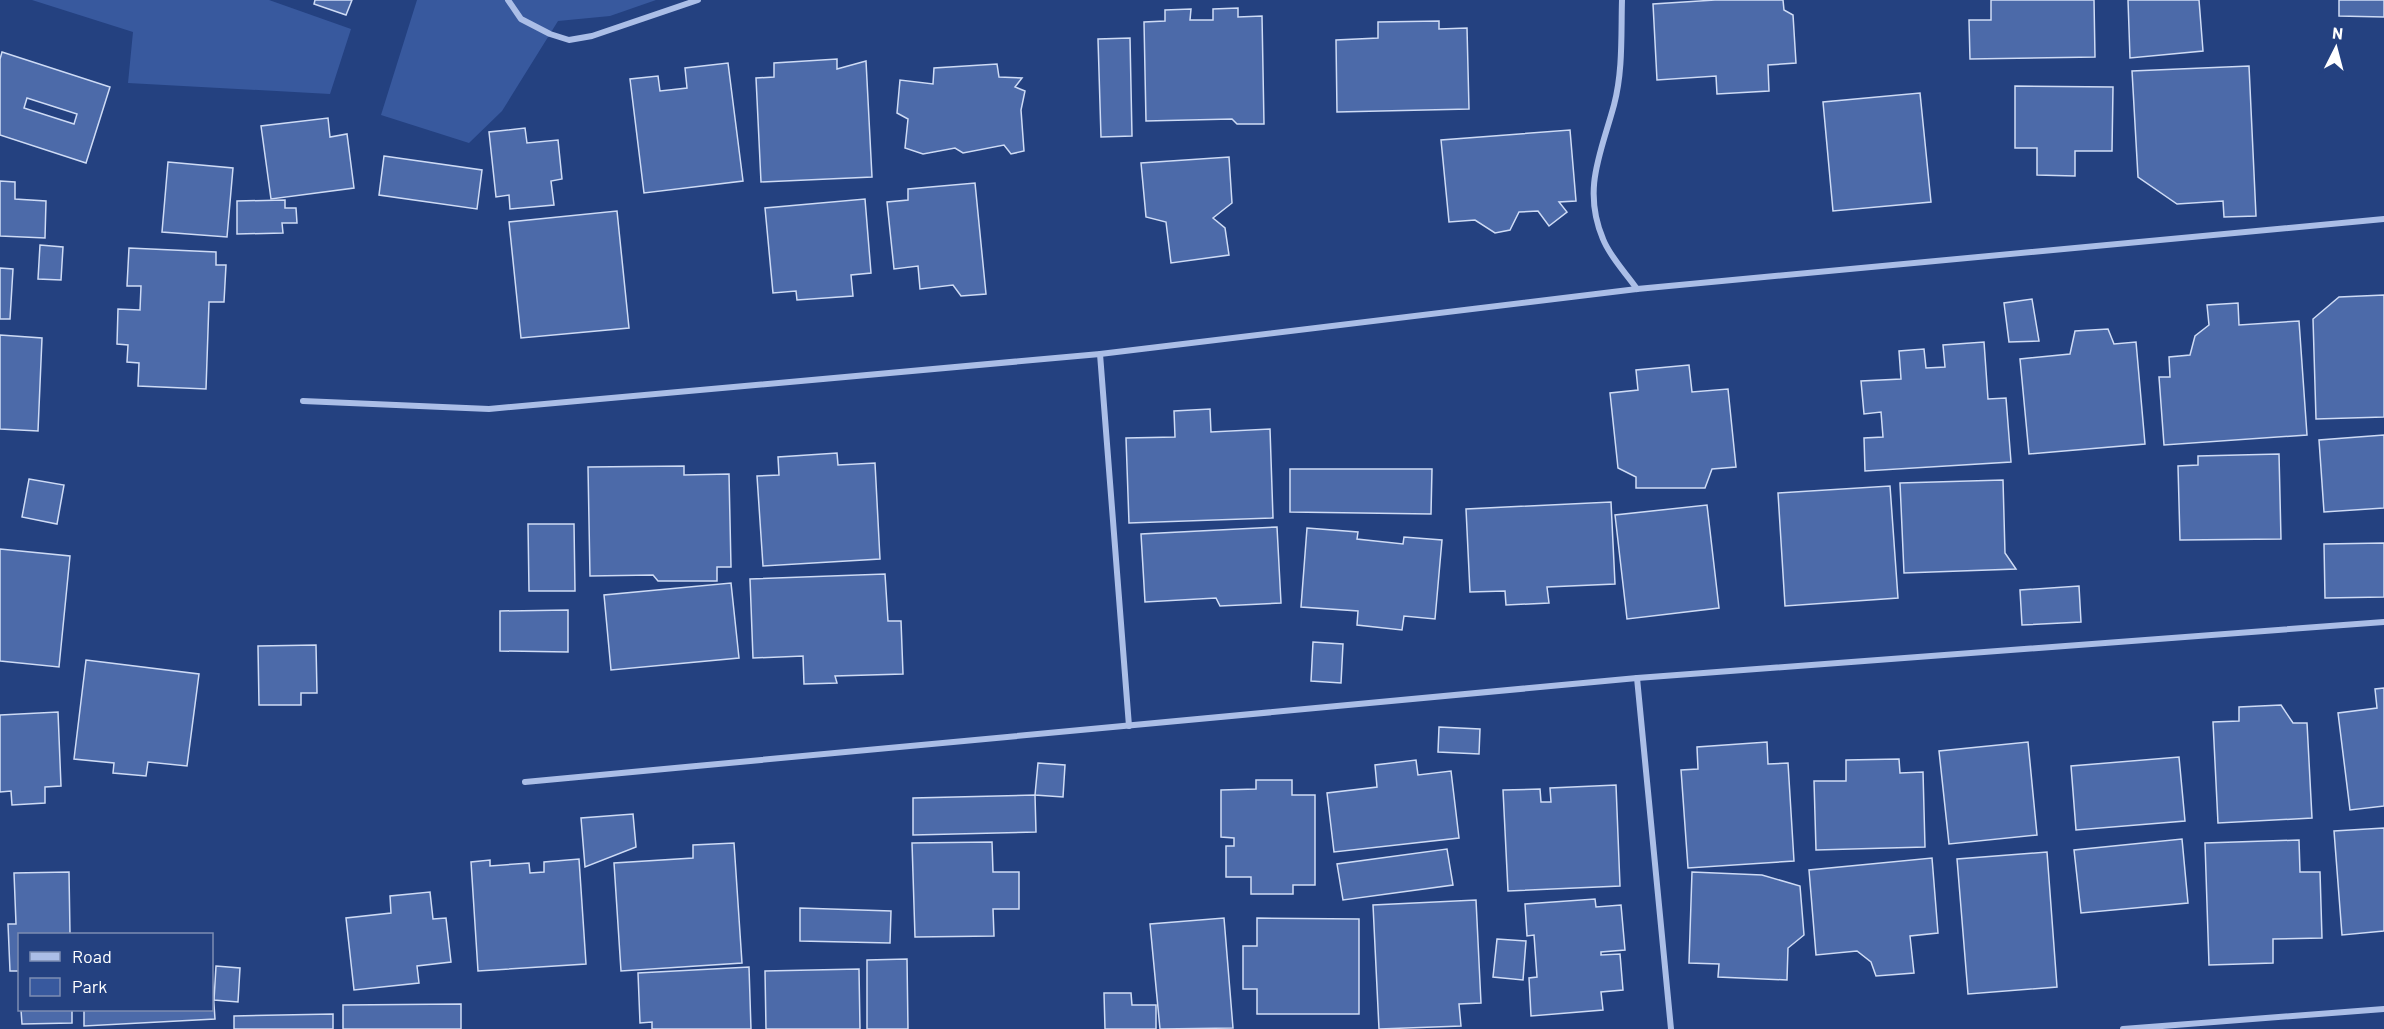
<svg xmlns="http://www.w3.org/2000/svg" width="2384" height="1029" viewBox="0 0 2384 1029" font-family="Barlow,sans-serif">
<rect width="100%" height="100%" fill="#244180"/>
<g fill="#38599e">
<polygon points="32,0 269,0 351,29 330,94 128,83 133,32"/>
<polygon points="417,0 656,0 610,16 558,21 502,111 469,143 381,115"/>
</g>
<g fill="#4c6aa9" stroke="#cedbf5" stroke-width="1.5" fill-rule="evenodd">
<polygon points="315,0 352,0 346,15 314,4"/>
<polygon points="1715,0 1783,0 1784,10 1793,15 1796,63 1768,65 1769,91 1717,94 1716,76 1657,80 1653,4"/>
<polygon points="1991,0 2094,0 2095,57 1970,59 1969,20 1991,20"/>
<polygon points="2128,0 2199,0 2203,51 2130,58"/>
<polygon points="2339,0 2384,0 2384,17 2339,16"/>
<polygon points="1238,8 1238,17 1262,16 1264,124 1237,124 1232,119 1146,121 1144,22 1165,21 1165,10 1191,9 1190,20 1213,20 1213,9"/>
<polygon points="1439,21 1439,29 1467,28 1469,109 1337,112 1336,40 1378,38 1378,22"/>
<polygon points="1130,38 1132,136 1101,137 1098,39"/>
<path d="M2,52L110,87L86,163L0,135V59ZM27,98L77,114L74,124L24,108Z"/>
<polygon points="837,59 837,69 866,61 872,177 761,182 756,78 774,77 774,63"/>
<polygon points="728,63 743,181 644,193 630,79 658,76 660,91 687,88 685,68"/>
<polygon points="997,64 999,77 1022,78 1015,87 1025,91 1021,110 1024,151 1011,154 1004,145 963,153 955,148 923,154 905,148 908,119 897,113 900,80 933,84 934,68"/>
<polygon points="2249,66 2256,216 2224,217 2223,201 2177,204 2138,177 2132,71"/>
<polygon points="2015,86 2113,87 2112,151 2075,151 2075,176 2037,175 2037,148 2015,148"/>
<polygon points="1920,93 1931,202 1833,211 1823,102"/>
<polygon points="328,118 330,137 347,134 354,188 271,199 261,126"/>
<polygon points="525,128 527,143 558,140 562,179 551,181 554,205 510,209 509,195 496,197 489,132"/>
<polygon points="1570,130 1576,201 1559,202 1567,212 1549,226 1538,211 1519,212 1510,230 1495,233 1475,220 1449,222 1441,140"/>
<polygon points="384,156 482,170 477,209 379,195"/>
<polygon points="1229,157 1232,203 1213,218 1225,228 1229,255 1171,263 1166,222 1146,217 1141,163"/>
<polygon points="168,162 233,168 227,237 162,232"/>
<polygon points="0,181 15,182 15,199 46,201 45,238 0,236"/>
<polygon points="975,183 986,294 961,296 953,285 920,289 918,266 894,269 887,202 908,200 908,189"/>
<polygon points="865,199 871,273 851,275 853,296 797,300 796,291 773,293 765,208"/>
<polygon points="285,200 285,208 296,208 297,223 282,223 283,233 237,234 237,201"/>
<polygon points="617,211 629,328 521,338 509,222"/>
<polygon points="40,245 63,247 61,280 38,279"/>
<polygon points="129,248 216,252 216,265 226,265 224,302 209,302 206,389 138,386 139,363 127,362 128,345 117,344 118,309 140,310 141,286 127,286"/>
<polygon points="0,268 13,269 10,319 0,319"/>
<polygon points="2384,295 2384,417 2316,419 2313,319 2339,297"/>
<polygon points="2032,299 2039,341 2009,342 2004,303"/>
<polygon points="2238,303 2239,325 2299,321 2307,435 2164,445 2159,377 2170,377 2169,357 2190,355 2195,336 2209,325 2207,305"/>
<polygon points="2108,329 2114,344 2136,342 2145,444 2029,454 2020,359 2070,354 2075,331"/>
<polygon points="0,335 42,338 38,431 0,429"/>
<polygon points="1984,342 1988,399 2006,398 2011,462 1865,471 1864,438 1883,437 1881,412 1864,414 1861,381 1901,379 1899,351 1924,349 1926,368 1945,367 1943,345"/>
<polygon points="1689,365 1692,392 1728,389 1736,467 1712,469 1705,488 1636,488 1636,477 1618,468 1610,393 1638,390 1636,370"/>
<polygon points="1210,409 1211,432 1270,429 1273,518 1129,523 1126,438 1175,437 1174,411"/>
<polygon points="2384,435 2384,508 2324,512 2319,440"/>
<polygon points="837,453 838,465 875,463 880,559 763,566 757,476 779,475 778,457"/>
<polygon points="2279,454 2281,539 2180,540 2178,466 2198,465 2198,456"/>
<polygon points="684,466 684,475 729,474 731,567 717,567 717,581 658,581 653,575 590,576 588,467"/>
<polygon points="1290,469 1432,469 1431,514 1290,512"/>
<polygon points="29,479 64,485 57,524 22,517"/>
<polygon points="2003,480 2005,553 2016,569 1904,573 1900,483"/>
<polygon points="1890,486 1898,598 1785,606 1778,493"/>
<polygon points="1611,502 1615,584 1547,587 1549,603 1506,605 1505,591 1470,592 1466,509"/>
<polygon points="1707,505 1719,608 1627,619 1615,515"/>
<polygon points="528,524 574,524 575,591 529,591"/>
<polygon points="1277,527 1281,603 1220,606 1216,598 1145,602 1141,534"/>
<polygon points="1307,528 1358,532 1357,539 1403,544 1404,537 1442,540 1435,619 1404,616 1402,630 1357,625 1358,611 1301,607"/>
<polygon points="2384,543 2384,597 2325,598 2324,544"/>
<polygon points="0,549 70,556 59,667 0,661"/>
<polygon points="885,574 888,621 901,621 903,674 835,676 837,683 804,684 803,656 753,658 750,579"/>
<polygon points="731,583 739,658 611,670 604,595"/>
<polygon points="2079,586 2081,622 2022,625 2020,590"/>
<polygon points="568,610 568,652 500,651 500,611"/>
<polygon points="1313,642 1343,644 1341,683 1311,681"/>
<polygon points="316,645 317,693 301,693 301,705 259,705 258,646"/>
<polygon points="86,660 199,674 187,766 148,762 146,776 113,773 114,763 74,759"/>
<polygon points="2384,688 2384,806 2350,810 2338,713 2377,708 2375,689"/>
<polygon points="2281,705 2293,723 2307,723 2312,818 2218,823 2213,722 2239,721 2239,707"/>
<polygon points="58,712 61,786 45,787 45,803 12,805 11,791 0,792 0,715"/>
<polygon points="1439,727 1480,729 1479,754 1438,752"/>
<polygon points="1767,742 1768,764 1788,763 1794,861 1688,868 1681,770 1698,769 1697,747"/>
<polygon points="2028,742 2037,835 1949,844 1939,751"/>
<polygon points="2179,757 2185,821 2076,830 2071,766"/>
<polygon points="1899,759 1900,773 1923,772 1925,847 1816,850 1814,781 1846,781 1846,760"/>
<polygon points="1416,760 1418,775 1451,771 1459,838 1334,852 1327,793 1377,787 1375,765"/>
<polygon points="1038,763 1065,765 1063,797 1035,795"/>
<polygon points="1256,780 1292,780 1292,795 1315,795 1315,885 1293,885 1293,894 1251,894 1251,877 1226,877 1226,846 1234,846 1234,838 1221,837 1221,790 1256,789"/>
<polygon points="1616,785 1620,886 1508,891 1503,790 1540,789 1541,802 1551,802 1550,788"/>
<polygon points="1035,795 1036,832 913,835 913,798"/>
<polygon points="633,814 636,847 585,867 581,818"/>
<polygon points="2384,828 2384,931 2342,935 2334,831"/>
<polygon points="2182,839 2188,903 2081,913 2074,850"/>
<polygon points="2299,840 2300,872 2320,872 2322,938 2273,939 2273,963 2209,965 2205,843"/>
<polygon points="992,842 993,872 1019,872 1019,909 993,909 994,936 915,937 912,843"/>
<polygon points="734,843 742,963 621,971 614,863 693,858 693,845"/>
<polygon points="1447,849 1453,885 1343,900 1337,864"/>
<polygon points="2047,852 2057,987 1968,994 1957,859"/>
<polygon points="1932,858 1938,933 1910,936 1914,973 1876,976 1871,962 1857,951 1816,955 1809,870"/>
<polygon points="579,859 586,964 478,971 471,862 490,860 490,866 529,863 530,873 544,872 544,862"/>
<polygon points="69,872 70,934 20,934 20,971 10,971 8,924 16,924 14,873"/>
<polygon points="1692,872 1762,875 1800,886 1804,935 1788,948 1787,980 1718,977 1719,964 1689,963"/>
<polygon points="430,892 433,919 446,918 451,962 417,966 419,983 354,990 346,918 391,913 390,896"/>
<polygon points="1595,899 1596,907 1621,905 1625,950 1601,952 1601,955 1620,954 1623,990 1601,992 1603,1010 1531,1016 1529,978 1537,977 1534,935 1527,936 1525,904"/>
<polygon points="1476,900 1481,1003 1459,1004 1461,1026 1379,1029 1373,905"/>
<polygon points="800,908 891,911 890,943 800,941"/>
<polygon points="1224,918 1233,1028 1160,1029 1150,924"/>
<polygon points="1257,918 1359,919 1359,1014 1257,1014 1257,989 1243,989 1243,946 1257,946"/>
<polygon points="1497,939 1526,941 1523,980 1493,977"/>
<polygon points="907,959 908,1029 867,1029 867,960"/>
<polygon points="216,966 240,968 238,1002 214,1000"/>
<polygon points="749,967 751,1029 652,1029 652,1022 640,1023 638,973"/>
<polygon points="859,969 860,1029 766,1029 765,971"/>
<polygon points="212,975 215,1019 84,1026 84,1010 212,1010"/>
<polygon points="1104,993 1131,993 1132,1005 1156,1005 1156,1029 1105,1029"/>
<polygon points="461,1004 461,1029 343,1029 343,1005"/>
<polygon points="21,1010 72,1010 72,1023 22,1024"/>
<polygon points="333,1014 333,1029 234,1029 234,1016"/>
</g>
<g fill="none" stroke-linecap="round" stroke-linejoin="round">
<g stroke="#abbee7" stroke-width="6">
<polyline points="508,0 521,19 550,34 569,40 592,36 698,0"/>
<path d="M1622,0C1621,35 1623,71 1614,105C1601,153 1582,189 1603,239C1610,257 1626,273 1637,289"/>
<polyline points="1100,354 1129,726"/>
<polyline points="303,401 489,409 1100,354 1637,289 2384,219"/>
<polyline points="1637,678 1671,1029"/>
<polyline points="525,782 1637,678 2384,622"/>
<polyline points="2123,1029 2384,1009"/>
</g>
</g>
<rect x="18" y="933" width="195" height="78" fill="#244180" stroke="#7c8db3" stroke-width="1.5"/>
<rect x="30" y="952" width="30" height="9" fill="#abbee7" stroke="#7c8db3" stroke-width="1.5"/>
<text x="72" y="963" font-size="18" fill="#ffffff">Road</text>
<rect x="30" y="978" width="30" height="18" fill="#38599e" stroke="#7c8db3" stroke-width="1.5"/>
<text x="72" y="993" font-size="18" fill="#ffffff">Park</text>
<g transform="translate(2336 48) rotate(6)" stroke="#244180" stroke-width="4.5" paint-order="stroke">
<path d="M0-4.5L10 22L0 15L-10 22Z" fill="#ffffff"/>
<text y="-9" font-size="16" font-weight="bold" text-anchor="middle" fill="#ffffff">N</text>
</g>
</svg>
